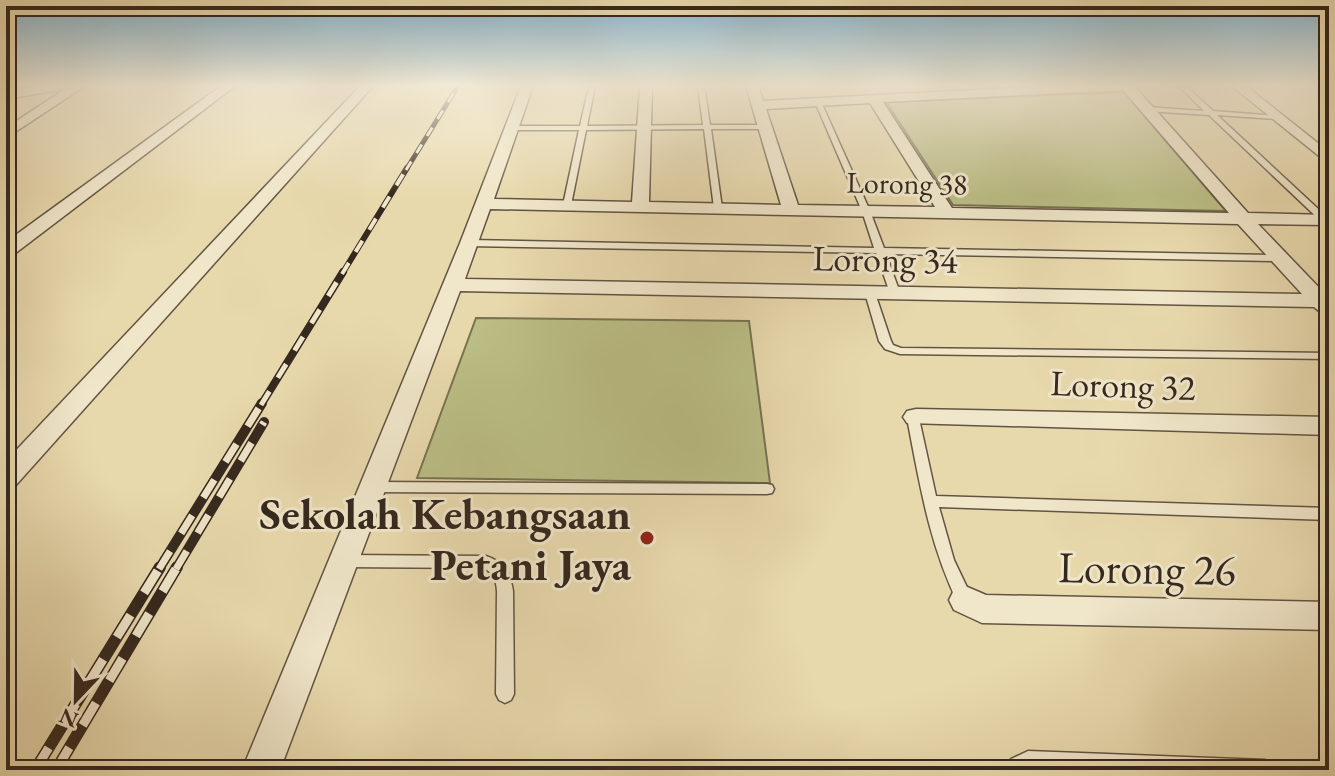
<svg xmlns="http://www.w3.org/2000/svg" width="1335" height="776" viewBox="0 0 1335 776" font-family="'EB Garamond',serif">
<rect width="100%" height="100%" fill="#e8d9ad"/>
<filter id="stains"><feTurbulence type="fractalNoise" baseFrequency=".0025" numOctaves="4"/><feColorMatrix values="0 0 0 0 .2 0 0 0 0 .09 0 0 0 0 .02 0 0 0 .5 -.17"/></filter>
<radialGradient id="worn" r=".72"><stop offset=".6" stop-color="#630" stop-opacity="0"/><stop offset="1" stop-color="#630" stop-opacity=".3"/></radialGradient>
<g fill="#bbbe86" stroke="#787352" stroke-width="2">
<polygon points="1124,92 1226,211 953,205 886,102"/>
<polygon points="476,318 749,321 770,483 417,478"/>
</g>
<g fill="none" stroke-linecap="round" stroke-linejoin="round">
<polyline stroke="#707f75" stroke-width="4" points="1317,86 1329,107"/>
<defs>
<g id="service">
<polygon points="589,86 595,86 587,126 703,125 698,86 704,86 710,125 765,125 768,127 765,129 711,129 722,208 718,211 714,208 704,129 586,130 571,205 567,208 563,205 579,130 512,130 509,128 512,126 580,126"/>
<polygon points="751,86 769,86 753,89"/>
<polygon points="1179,86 1186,86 1213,111 1278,116 1278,118 1276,119 1217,115 1329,219 1329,227 1326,226 1209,115 1146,111 1143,109 1146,107 1204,111"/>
<polygon points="818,100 821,102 870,211 884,248 1278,255 1283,258 1278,261 886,254 900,293 895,296 890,293 876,253 469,246 464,243 469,240 874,248 862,211 815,102"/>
<polygon points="870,290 875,293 891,341 893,345 901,348 1329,353 1329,359 900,354 885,349 879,341 865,293"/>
<path d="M916,413L922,417L920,423L936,496L1329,508V520L939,507L954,560L973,600L971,605L965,607L959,605C930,547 920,486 908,423L912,414Z"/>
<polygon points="371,482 767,484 772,485 774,489 772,493 767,494 371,492 366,491 364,487 366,483"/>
<path d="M343,555L486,556C504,562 510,573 513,591L514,694L511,700L505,703L499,700L496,694L497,591C496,580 494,574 484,568L343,567L338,565L335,561L338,557Z"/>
<polygon points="1028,751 1265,760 1272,763 1275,770 1008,770 1011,759"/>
</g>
<g id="minor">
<polygon points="39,86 85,86 6,138 6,128 65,89 6,99 6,91"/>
<polygon points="221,86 235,86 13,255 6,257 6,242"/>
<polygon points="360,86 373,86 16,485 6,488 6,461"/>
<path d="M521,86H533L494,199L632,202L640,86H652L649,202L781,205L746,86H758L763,101L1049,86H1134L1248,213L1329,215V225L1258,224L1329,298V313L1319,311L1314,307L460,291L280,770H242L460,243ZM1123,90L1229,213L952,208L883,102ZM870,103L935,207L798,205L766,109ZM490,209L1238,224L1302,294L465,279Z"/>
<polygon points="1232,86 1246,86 1329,152 1329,164"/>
<polygon points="916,409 1329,417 1329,435 907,423 903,417 907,411"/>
<polygon points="965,586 986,595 1329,602 1329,630 982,623 954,610 949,600 954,590"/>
</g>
</defs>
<use href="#service" stroke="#625442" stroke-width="3"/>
<use href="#minor" stroke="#625442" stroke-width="3"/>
<use href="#service" fill="#f0e6ca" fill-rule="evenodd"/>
<use href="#minor" fill="#f0e6ca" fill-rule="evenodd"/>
<defs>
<polyline id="rail-far4" points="406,170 458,86"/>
<polyline id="rail-far3" points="342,274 407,168"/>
<polyline id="rail-far2" points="261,405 343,272"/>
<g id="rail-far1">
<polyline points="159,569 262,403"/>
<polyline points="176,569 264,422"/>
</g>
<g id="rail">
<polyline points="35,770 160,567"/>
<polyline points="56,770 177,567"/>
</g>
</defs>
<use href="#rail-far4" stroke="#35281e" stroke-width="5"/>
<use href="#rail-far3" stroke="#35281e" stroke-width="6"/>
<use href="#rail-far2" stroke="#35281e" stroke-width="8"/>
<use href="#rail-far1" stroke="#35281e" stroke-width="10"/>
<use href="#rail" stroke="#35281e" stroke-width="12"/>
<use href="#rail-far4" stroke="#f0e6ca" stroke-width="3" stroke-dasharray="10" stroke-linecap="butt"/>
<use href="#rail-far3" stroke="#f0e6ca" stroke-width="4" stroke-dasharray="13" stroke-linecap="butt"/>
<use href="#rail-far2" stroke="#f0e6ca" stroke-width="5" stroke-dasharray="16" stroke-linecap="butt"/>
<use href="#rail-far1" stroke="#f0e6ca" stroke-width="7" stroke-dasharray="21" stroke-linecap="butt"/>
<use href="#rail" stroke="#f0e6ca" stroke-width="9" stroke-dasharray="26" stroke-linecap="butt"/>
</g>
<linearGradient id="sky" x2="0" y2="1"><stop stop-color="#88b6d1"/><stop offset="0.44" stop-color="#f5eeda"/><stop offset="1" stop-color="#f5eeda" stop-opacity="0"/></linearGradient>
<rect width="1335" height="195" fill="url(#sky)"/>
<circle fill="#8f2418" stroke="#f0e6ca" stroke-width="3" cx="647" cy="538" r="8"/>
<g text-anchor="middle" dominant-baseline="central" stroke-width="6" stroke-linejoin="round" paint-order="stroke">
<g font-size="30" fill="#35281e" stroke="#f0e6ca">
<text transform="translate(907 183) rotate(1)">Lorong 38</text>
</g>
<g font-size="36" fill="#35281e" stroke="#f0e6ca">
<text transform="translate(885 259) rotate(1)">Lorong 34</text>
<text transform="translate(1123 385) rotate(2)">Lorong 32</text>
</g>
<g font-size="44" font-weight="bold" fill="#35281e" stroke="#f0e6ca" text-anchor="end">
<text x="631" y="513">Sekolah Kebangsaan<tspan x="631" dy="51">Petani Jaya</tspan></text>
</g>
<g font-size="44" fill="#35281e" stroke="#f0e6ca">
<text transform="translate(1147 568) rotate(1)">Lorong 26</text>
</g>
</g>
<rect width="1335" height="776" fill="none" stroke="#e8d9ad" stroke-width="32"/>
<rect x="8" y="8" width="1319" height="760" fill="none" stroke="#35281e" stroke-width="4"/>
<rect x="16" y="16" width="1303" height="744" fill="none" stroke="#35281e" stroke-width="2"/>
<g transform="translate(76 700) rotate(202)" stroke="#f0e6ca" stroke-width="6" paint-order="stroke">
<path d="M0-6L14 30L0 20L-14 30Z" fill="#35281e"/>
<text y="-12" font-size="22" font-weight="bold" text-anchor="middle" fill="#35281e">N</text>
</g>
<rect width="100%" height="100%" filter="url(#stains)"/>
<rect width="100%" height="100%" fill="url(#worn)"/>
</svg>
